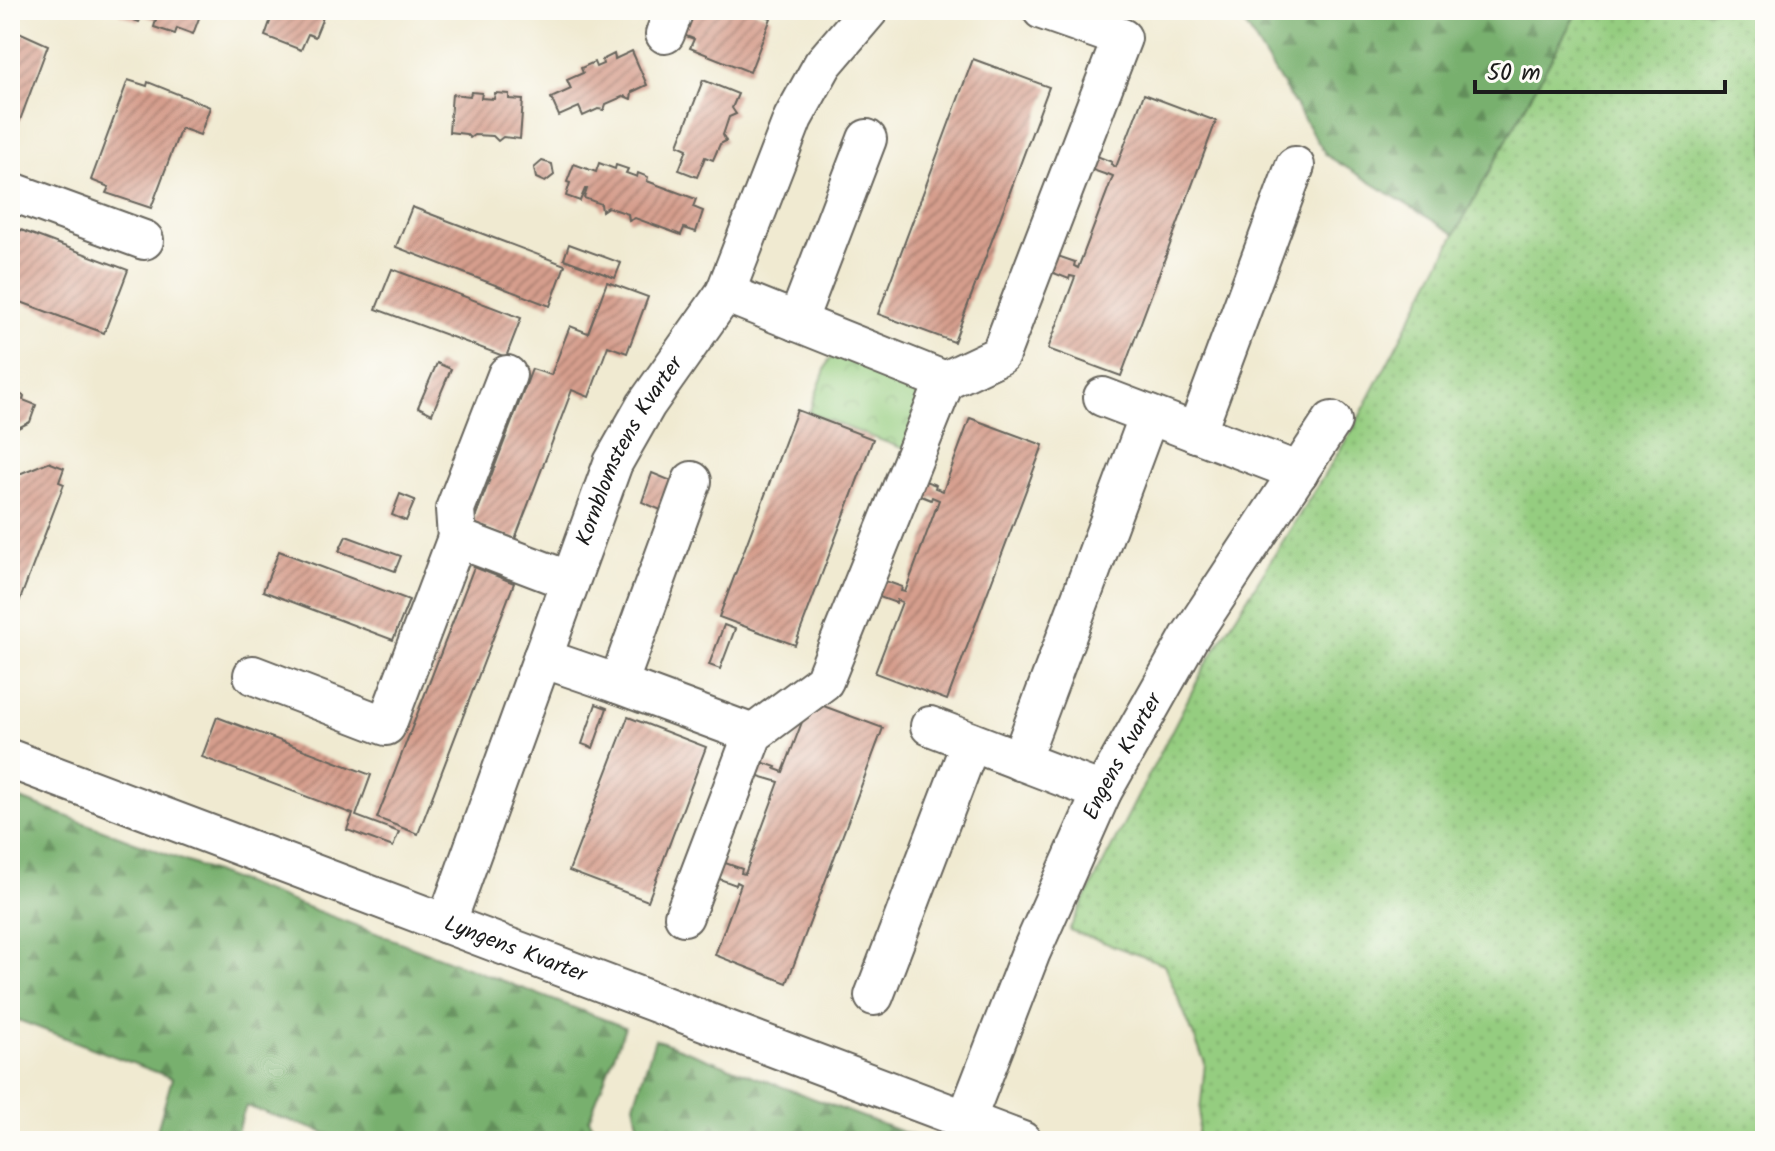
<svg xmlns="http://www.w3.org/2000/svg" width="1775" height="1151" viewBox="0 0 1775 1151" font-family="Kalam,sans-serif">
<defs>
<pattern id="grass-dots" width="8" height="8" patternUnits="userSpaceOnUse" patternTransform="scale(2)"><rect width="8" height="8" fill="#95cd80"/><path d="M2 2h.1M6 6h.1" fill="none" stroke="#80af6e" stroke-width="1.8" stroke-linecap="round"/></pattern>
<pattern id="forest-firs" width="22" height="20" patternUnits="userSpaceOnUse" patternTransform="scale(2)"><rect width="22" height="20" fill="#78b06e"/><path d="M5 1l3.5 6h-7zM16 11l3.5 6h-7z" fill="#628e5a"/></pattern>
<pattern id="park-crowns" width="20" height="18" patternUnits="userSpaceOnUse" patternTransform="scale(2)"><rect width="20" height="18" fill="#95cd80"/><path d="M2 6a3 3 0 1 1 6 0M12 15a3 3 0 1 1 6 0" fill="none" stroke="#80af6e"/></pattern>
<pattern id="building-hatch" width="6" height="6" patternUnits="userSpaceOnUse" patternTransform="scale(2)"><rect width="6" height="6" fill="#d69e8d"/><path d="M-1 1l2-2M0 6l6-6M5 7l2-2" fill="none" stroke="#ad8072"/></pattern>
</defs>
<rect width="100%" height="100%" fill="#fdfcf7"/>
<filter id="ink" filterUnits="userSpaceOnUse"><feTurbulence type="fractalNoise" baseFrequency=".0125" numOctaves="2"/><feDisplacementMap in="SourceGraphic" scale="16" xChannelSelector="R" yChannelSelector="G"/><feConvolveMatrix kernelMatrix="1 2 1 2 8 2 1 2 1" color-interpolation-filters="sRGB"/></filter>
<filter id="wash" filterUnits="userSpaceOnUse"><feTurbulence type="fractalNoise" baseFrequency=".006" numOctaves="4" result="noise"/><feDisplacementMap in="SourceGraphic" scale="32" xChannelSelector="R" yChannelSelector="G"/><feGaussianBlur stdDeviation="1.8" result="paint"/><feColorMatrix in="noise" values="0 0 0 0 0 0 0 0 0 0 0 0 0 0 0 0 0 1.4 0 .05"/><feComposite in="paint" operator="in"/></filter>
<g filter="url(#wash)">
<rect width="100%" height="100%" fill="#f0ead1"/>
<polygon fill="url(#grass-dots)" stroke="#58744e" stroke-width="2" points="1578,10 1765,10 1765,1141 1197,1141 1205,1063 1164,964 1069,930 1205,666 1353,429 1455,234"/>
<g fill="url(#forest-firs)" stroke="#4a6645" stroke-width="2">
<polygon points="1236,10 1578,10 1455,234 1326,155"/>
<polygon points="10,795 625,1027 589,1119 600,1141 349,1141 246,1106 234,1141 154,1141 172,1078 10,1017"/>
<polygon points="655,1039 892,1128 926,1141 653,1141 639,1129 634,1104"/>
</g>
<polygon fill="url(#park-crowns)" stroke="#58744e" stroke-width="2" points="836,356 926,390 904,449 809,413 829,359"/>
<g id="blocks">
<g fill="url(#building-hatch)">
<polygon points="120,10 202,10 193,34 177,28 175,34 154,27 156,20 142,15 139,22 119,14"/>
<polygon points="258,10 326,10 315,37 308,34 301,50 265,36 272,16"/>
<polygon points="687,10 752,10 771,18 750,72 690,48 694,39 678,33"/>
<polygon points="10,28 48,45 10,147"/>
<polygon points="632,51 647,85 632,92 631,99 624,96 606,104 604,110 598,109 583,116 579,107 559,116 551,98 571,89 567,80 583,73 581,68 594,62 596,67 603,64 602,60 614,54 615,59"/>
<polygon points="973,59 1049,87 954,342 878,314"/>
<polygon points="128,80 147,86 148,82 210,107 200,135 181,128 151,208 106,193 109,187 91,180"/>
<polygon points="703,80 738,94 732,108 736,114 729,117 723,135 726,141 720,144 713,160 705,157 697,177 679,170 687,149 678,145"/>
<polygon points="471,92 482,93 481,98 494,99 495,93 509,94 509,99 523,100 520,139 503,137 498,141 493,136 474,135 470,138 466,134 449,132 452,94 470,96"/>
<polygon points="1144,94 1216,121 1121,376 1048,349 1075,277 1070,276 1069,279 1046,270 1052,254 1075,262 1074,266 1078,268 1113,176 1108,174 1107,175 1087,168 1092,154 1112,162 1111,164 1116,167"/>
<polygon points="542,161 552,164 554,175 545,182 536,178 534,168"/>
<polygon points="599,163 615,169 616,165 628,169 626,173 637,177 638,173 648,177 647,181 696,199 693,207 703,211 696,232 684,228 681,235 635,218 629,221 628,214 608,207 602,211 601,204 584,198 587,189 585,189 580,201 566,196 570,183 567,182 574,164 596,172"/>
<polygon points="412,207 565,265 550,306 396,247"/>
<polygon points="10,226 128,270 104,333 10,298"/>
<polygon points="569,244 621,263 615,278 564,259"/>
<polygon points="392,269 521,318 506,357 376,309"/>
<polygon points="607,282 648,297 627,353 608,346 589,397 572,390 515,539 473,523 532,369 551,375 570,326 588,333"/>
<polygon points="437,363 451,369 432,414 418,407"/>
<polygon points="10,390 24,396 23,400 36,405 30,422 10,432"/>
<polygon points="797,410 873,439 795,645 719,617"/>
<polygon points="970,418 1043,445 947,700 875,673 902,602 897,600 896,603 871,594 877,578 902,587 901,591 905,592 939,500 932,497 931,500 911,492 917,478 936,485 935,488 943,491"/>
<polygon points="48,462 64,468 59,482 64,484 10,626 10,498 19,474"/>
<polygon points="652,473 674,482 663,511 642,502"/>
<polygon points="400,494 415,500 406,521 392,515"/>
<polygon points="346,536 401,556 395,571 339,551"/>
<polygon points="279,551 409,600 393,640 263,591"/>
<polygon points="474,567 514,583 418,834 377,818"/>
<polygon points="724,625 735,629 720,669 709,665"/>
<polygon points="810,701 883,728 787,983 715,955 741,884 737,882 736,885 711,876 717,860 742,869 741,873 745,874 779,782 752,774 756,760 776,767 775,769 783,772"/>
<polygon points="596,704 607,708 593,748 582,744"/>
<polygon points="217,717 371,775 356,816 399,832 393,847 347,830 353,814 202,757"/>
<polygon points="628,717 706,747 648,901 569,871"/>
</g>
</g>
</g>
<g filter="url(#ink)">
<use href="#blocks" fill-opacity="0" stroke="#66645b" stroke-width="2"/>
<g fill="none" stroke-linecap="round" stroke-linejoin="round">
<defs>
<g id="minor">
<polyline points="665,34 674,10"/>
<polyline points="10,191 144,240"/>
<polyline points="725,293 945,381"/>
<polyline points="797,322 867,139"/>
<polyline points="1103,397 1299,472"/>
<polyline points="1196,433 1295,166"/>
<polyline points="457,538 455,509 507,375"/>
<polyline points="542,658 618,684 753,734"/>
<polyline points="253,675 386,726 457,538 570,581"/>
<polyline points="618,684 692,481"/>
<polyline points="930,726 1102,792"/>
<path id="s1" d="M10,759L1022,1141"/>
<polyline points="1020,761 1149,415"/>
<polyline points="684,916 753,734 824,681 945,381 1000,355 1122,38 1042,10"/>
<path id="s2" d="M446,924L613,463L646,405L725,293L793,118L823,64L869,10"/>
<polyline points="874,996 971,742"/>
<path id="s3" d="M966,1120L1031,952L1102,792L1189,638L1332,421"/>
</g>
</defs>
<use href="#minor" stroke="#66645b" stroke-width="42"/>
<use href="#minor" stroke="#fff" stroke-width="38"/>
</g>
</g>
<g text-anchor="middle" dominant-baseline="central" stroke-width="6" stroke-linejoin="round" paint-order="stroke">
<g font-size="22" fill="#1c1c1c" stroke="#fdfcf7">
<text stroke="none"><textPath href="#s2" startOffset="508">Kornblomstens Kvarter</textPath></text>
<text stroke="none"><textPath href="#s3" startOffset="396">Engens Kvarter</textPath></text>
<text stroke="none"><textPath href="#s1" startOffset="540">Lyngens Kvarter</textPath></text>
</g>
</g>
<rect width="1775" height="1151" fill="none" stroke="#fdfcf7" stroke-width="40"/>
<path d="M1475 80v12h250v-12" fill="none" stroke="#1c1c1c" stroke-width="4"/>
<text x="1487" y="80" font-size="24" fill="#1c1c1c" stroke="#fdfcf7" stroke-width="6" paint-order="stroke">50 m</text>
</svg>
